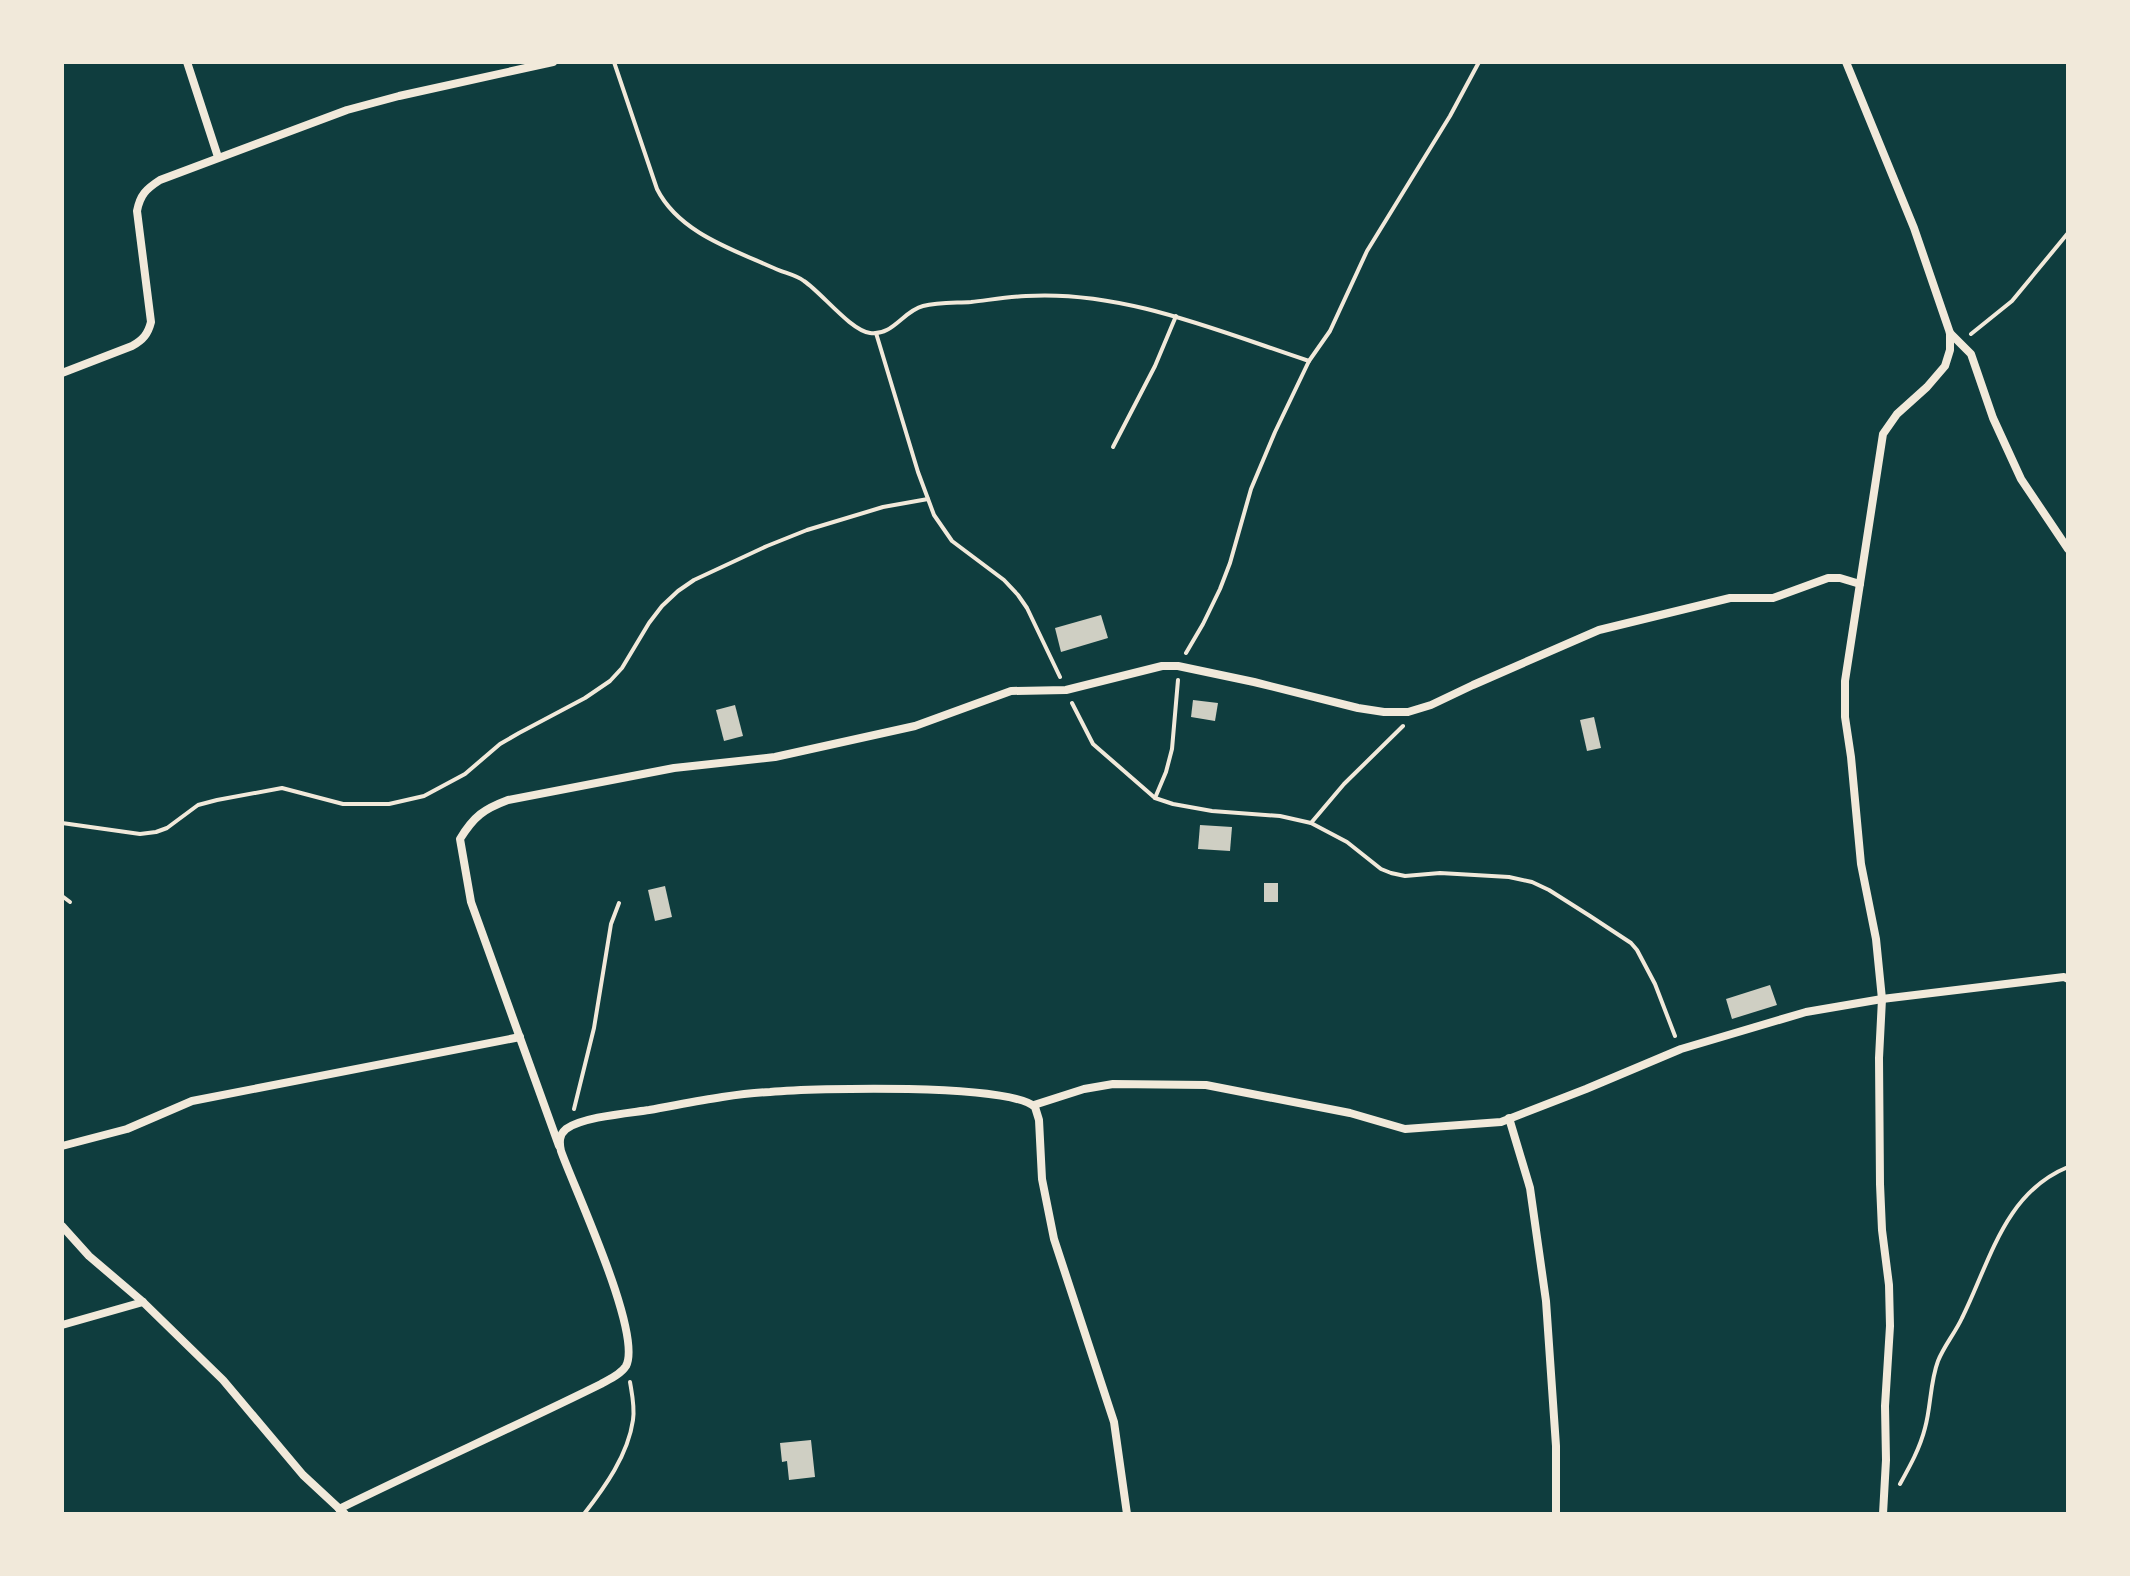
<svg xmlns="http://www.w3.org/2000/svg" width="2130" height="1576" viewBox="0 0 2130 1576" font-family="'Fira Sans',sans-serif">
<rect width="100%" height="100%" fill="#0f3d3e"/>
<g fill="#cfcfc3">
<polygon points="1101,615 1108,638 1061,652 1055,628"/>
<polygon points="1193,700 1218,703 1215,721 1191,717"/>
<polygon points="735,705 743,736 724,741 716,710"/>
<polygon points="1594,717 1601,748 1587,751 1580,720"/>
<polygon points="1200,825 1232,827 1230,851 1198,849"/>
<rect x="1264" y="883" width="14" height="19"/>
<polygon points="665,886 672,917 655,921 648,890"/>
<polygon points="1770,985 1777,1005 1732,1019 1726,999"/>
<polygon points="811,1440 815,1477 789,1480 787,1461 782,1462 780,1443"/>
</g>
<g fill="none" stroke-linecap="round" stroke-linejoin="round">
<g stroke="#f1e9da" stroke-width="4">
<path d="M614,62L657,189C679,233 734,250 776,269C785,273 796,275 804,281C822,293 850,330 870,333C893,336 903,311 923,306C938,302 955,303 971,302C989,300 1007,297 1026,296C1123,290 1218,331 1309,361"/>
<polyline points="876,333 918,472 934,515 952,541 1004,580 1018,595 1027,608 1060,677"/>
<polyline points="1971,334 2012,301 2068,233"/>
<polyline points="1113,447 1155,366 1176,316"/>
<polyline points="1186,653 1203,624 1220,589 1230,563 1251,489 1275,432 1309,361 1330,331 1367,251 1450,116 1479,62"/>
<polyline points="1072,703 1093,744 1155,798 1173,804 1212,811 1280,816 1311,823 1347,842 1381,869 1391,873 1405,876 1440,873 1509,877 1532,882 1549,890 1590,916 1631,943 1637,950 1655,984 1675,1036"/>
<polyline points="1155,798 1166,772 1172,749 1178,680"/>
<polyline points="62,823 140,834 156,832 167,828 198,805 217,800 282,788 343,804 389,804 424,796 465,774 500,744 519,733 585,698 610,681 622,668 649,623 662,606 678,591 694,580 767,546 807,530 883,507 928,499"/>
<polyline points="1311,823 1344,784 1403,726"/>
<polyline points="62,896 70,902"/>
<polyline points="574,1109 594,1028 611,924 619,903"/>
<path d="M1900,1484C1910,1466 1920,1448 1925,1428C1931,1407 1930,1382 1938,1361C1944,1346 1955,1333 1962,1318C1990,1262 2004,1193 2068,1167"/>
<path d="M584,1514C605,1487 628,1455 633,1420C635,1407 632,1394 630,1382"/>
</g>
<g stroke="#f1e9da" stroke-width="8">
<polyline points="187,62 218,157"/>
<polyline points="1846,62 1914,228 1950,333 1950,350 1945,366 1927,387 1897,414 1883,434 1845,681 1845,717 1851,757 1861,864 1876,939 1882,999 1879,1058 1880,1184 1882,1230 1889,1285 1890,1326 1885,1406 1886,1460 1883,1514"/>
<polyline points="1950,333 1971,354 1993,418 2021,479 2068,549"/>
<path d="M62,373L132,346C143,340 148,334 151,322L137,211C140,195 146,189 160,180L347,110L399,96L553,62"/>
<polyline points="1034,1105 1084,1089 1113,1084 1206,1085 1350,1113 1405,1129 1501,1122 1586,1089 1681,1049 1806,1012 1882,999 2064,977 2068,979"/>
<polyline points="1509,1118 1530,1188 1546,1301 1556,1446 1556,1514"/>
<polyline points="62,1146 127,1129 192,1101 520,1037"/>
<path d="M559,1146L471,902L460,839C474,816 484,809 508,800L674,768L775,757L915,726L1011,691L1066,690L1162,666H1178L1254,682L1358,708L1384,712H1408L1431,705L1473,685L1599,630L1730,598H1773L1828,578H1840L1860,584"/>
<polyline points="62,1226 89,1256 143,1302 223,1380 303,1475 345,1514"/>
<polyline points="62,1325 143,1302"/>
<path d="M339,1509C426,1466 514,1427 601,1384C610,1379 621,1374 626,1366C643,1334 574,1188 561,1151C559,1142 559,1135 566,1129C582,1117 629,1113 649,1110C689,1103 729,1094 770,1092C814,1088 1007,1083 1035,1107L1039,1120L1042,1179L1054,1239L1114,1422L1127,1514"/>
</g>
</g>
<rect width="2130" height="1576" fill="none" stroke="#f1e9da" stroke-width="128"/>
</svg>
